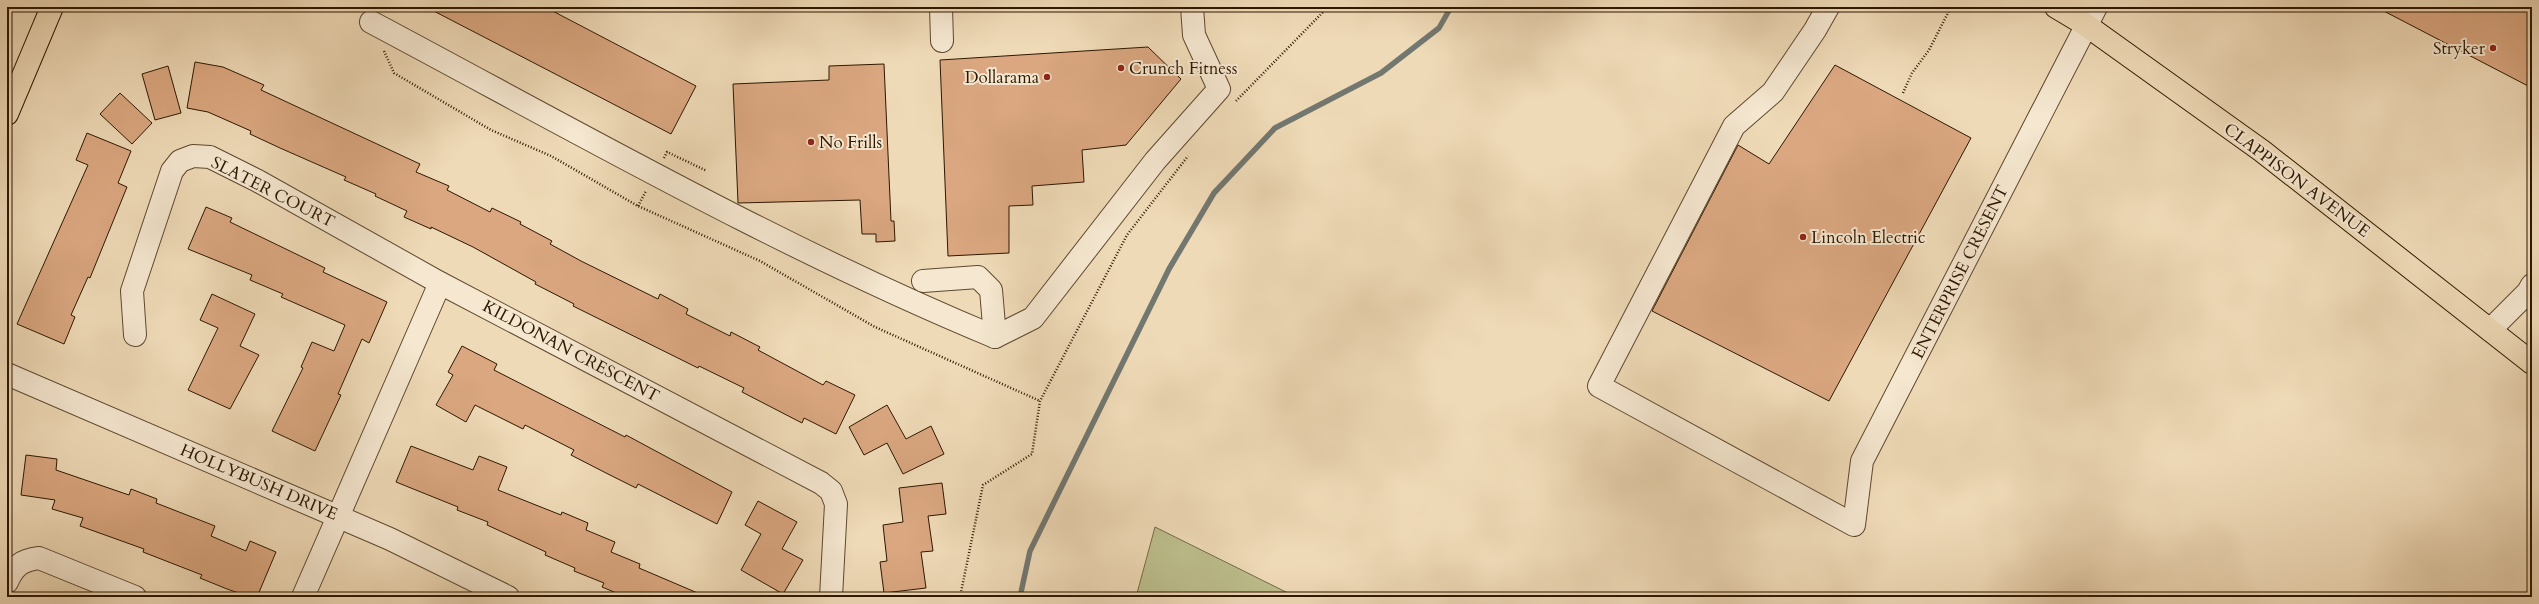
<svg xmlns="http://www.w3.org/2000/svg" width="2539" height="604" viewBox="0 0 2539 604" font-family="Cardo,serif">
<rect width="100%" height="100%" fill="#efdab7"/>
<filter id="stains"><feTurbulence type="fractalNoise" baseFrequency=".005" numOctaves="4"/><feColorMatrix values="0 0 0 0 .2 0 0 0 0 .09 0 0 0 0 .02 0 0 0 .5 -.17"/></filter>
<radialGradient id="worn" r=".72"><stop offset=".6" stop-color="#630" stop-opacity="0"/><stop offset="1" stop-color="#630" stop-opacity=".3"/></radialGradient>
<polygon fill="#bcbe8c" stroke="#746a46" points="1155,527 1296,597 1136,597"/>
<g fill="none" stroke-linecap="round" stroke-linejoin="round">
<polyline stroke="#727770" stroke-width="5.5" points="1020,597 1030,551 1058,494 1169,269 1214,193 1275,128 1381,73 1439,28 1451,7"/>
</g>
<g fill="#daa780" stroke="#2d1700">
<polygon points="426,7 545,7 696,86 671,134"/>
<polygon points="2376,7 2532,7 2532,88"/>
<polygon points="1148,47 1181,79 1126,145 1082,150 1084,182 1032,186 1033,205 1009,206 1009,253 948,256 940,60"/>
<polygon points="195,62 223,67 264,85 261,90 420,164 416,172 449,186 447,190 490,212 492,208 521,222 520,224 552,241 550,244 581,261 658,299 660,294 688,309 686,314 730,336 731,332 760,347 758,350 823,385 826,381 855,395 836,434 804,418 802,423 742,392 744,388 699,366 698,368 573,306 574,304 535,284 536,282 473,247 431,227 431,229 404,217 407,211 375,196 376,194 344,180 346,177 280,148 250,134 251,131 208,112 187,108"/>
<polygon points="884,64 891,221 894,221 895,241 876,242 876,234 862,234 860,200 738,203 733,84 829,80 829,66"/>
<polygon points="1835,65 1971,138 1829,401 1652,311 1738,145 1769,164"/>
<polygon points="168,66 181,113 155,120 142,74"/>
<polygon points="120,93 152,123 132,144 100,114"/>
<polygon points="87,133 131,151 118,183 127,187 90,278 88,277 71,315 75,317 64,344 17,324 88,165 76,160"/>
<polygon points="206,207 232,218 230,222 325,268 323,272 387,302 369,343 362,339 338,394 341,395 315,451 272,431 303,368 301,367 312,342 334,351 345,325 281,297 283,294 250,280 252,275 188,249"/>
<polygon points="212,294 255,314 240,346 259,355 230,409 188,390 218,328 200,320"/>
<polygon points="462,346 497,364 494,370 625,437 626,435 732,492 717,524 638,484 636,488 606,473 571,455 574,450 525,425 523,429 475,405 466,422 436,405 453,375 448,372"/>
<polygon points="887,405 906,439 931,426 944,454 903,474 887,443 864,455 849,427"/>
<polygon points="411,446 473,470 479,456 507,467 498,490 561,515 562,512 588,523 586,530 615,542 611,552 640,564 639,568 707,597 626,597 602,587 604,583 574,571 575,568 545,555 546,552 487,525 488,522 457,510 458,507 396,482"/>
<polygon points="26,455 57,459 56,470 129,495 131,489 157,499 156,503 215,526 211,536 246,551 250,541 276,552 257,597 250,597 227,589 200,578 202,575 143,552 144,549 80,526 83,518 52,509 55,500 21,495"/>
<polygon points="942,483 946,514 928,516 933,551 921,552 926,588 884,593 880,562 887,561 883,525 903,522 899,488"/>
<polygon points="758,501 797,522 782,549 803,560 783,594 741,570 761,534 745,525"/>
</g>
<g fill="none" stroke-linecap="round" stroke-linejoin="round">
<defs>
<g id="minor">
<polyline points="941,7 942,41"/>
<polyline points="1828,7 1815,30 1773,92 1734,126 1599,386 1854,525 1862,461 2096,7"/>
<path d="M371,22C576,131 780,248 995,337L1033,318L1155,161L1219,89L1194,35L1192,7"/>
<polyline points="923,281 978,277 991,290 995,337"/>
<polyline points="2490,330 2528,292 2532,285"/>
<polyline points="135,335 132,291 172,171 180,161 193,156 210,157 258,181 440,283 821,483 831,491 836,504 831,597"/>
<polyline points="7,374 390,539 508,597"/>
<path d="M7,582C14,566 22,560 39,558L135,597"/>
<polyline points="303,597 440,283"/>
</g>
<g id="major">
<polyline points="2056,7 2086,25 2262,151 2532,363"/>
<polyline points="7,114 52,7"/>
</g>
</defs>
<use href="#minor" stroke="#5e482e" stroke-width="24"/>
<use href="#major" stroke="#2d1700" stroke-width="24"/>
<g stroke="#2d1700" stroke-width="2.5" stroke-dasharray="1 2" stroke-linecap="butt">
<polyline points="384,51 394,73 491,130 551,156 638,206 760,261 875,327 1040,401"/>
<polyline points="1903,93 1912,73 1929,50 1951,7"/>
<polyline points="1236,101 1328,7"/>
<polyline points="664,158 667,152 707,171"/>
<polyline points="638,206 646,191"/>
<polyline points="960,597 983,485 1032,454 1040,401 1127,235 1188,156"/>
</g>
<use href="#minor" stroke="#f5e7d0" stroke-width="22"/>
<use href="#major" stroke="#efdab7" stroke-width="22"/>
</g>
<g fill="#8f2418" stroke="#f5e7d0" stroke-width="1.5">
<circle cx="2493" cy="48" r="4"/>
<circle cx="1121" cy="68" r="4"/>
<circle cx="1047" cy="77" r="4"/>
<circle cx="811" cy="142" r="4"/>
<circle cx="1803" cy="237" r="4"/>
</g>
<g text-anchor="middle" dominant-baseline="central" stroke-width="4" stroke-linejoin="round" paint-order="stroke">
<g font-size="17" fill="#2d1700" stroke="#f5e7d0" text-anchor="start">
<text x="2485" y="48" text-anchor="end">Stryker</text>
<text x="1129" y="68">Crunch Fitness</text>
<text x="1039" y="77" text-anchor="end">Dollarama</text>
<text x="819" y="142">No Frills</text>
<text x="1811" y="237">Lincoln Electric</text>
</g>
<g font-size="17" fill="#2d1700" stroke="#f5e7d0">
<text transform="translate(2297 180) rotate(37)">CLAPPISON AVENUE</text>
<text transform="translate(273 192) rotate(27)">SLATER COURT</text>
<text transform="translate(1960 272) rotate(-63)">ENTERPRISE CRESENT</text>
<text transform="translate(571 351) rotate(28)">KILDONAN CRESCENT</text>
<text transform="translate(259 482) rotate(23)">HOLLYBUSH DRIVE</text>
</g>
</g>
<rect width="2539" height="604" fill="none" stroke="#efdab7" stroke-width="24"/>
<rect x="8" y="8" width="2523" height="588" fill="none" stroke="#2d1700" stroke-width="2"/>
<rect x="12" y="12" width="2515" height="580" fill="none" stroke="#2d1700"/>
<rect width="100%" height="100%" filter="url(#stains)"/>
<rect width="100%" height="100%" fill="url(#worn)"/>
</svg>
